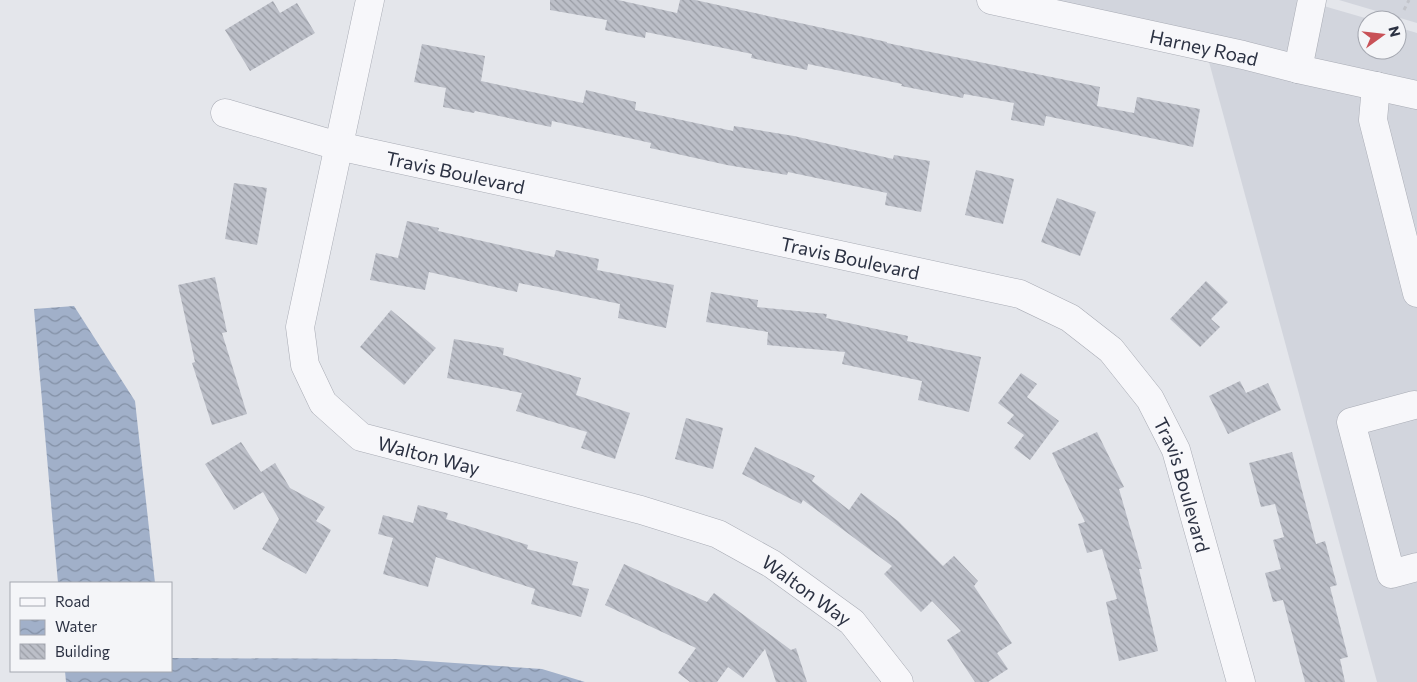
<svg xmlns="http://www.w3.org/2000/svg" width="1417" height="682" viewBox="0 0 1417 682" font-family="Commissioner,sans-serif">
<defs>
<pattern id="water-waves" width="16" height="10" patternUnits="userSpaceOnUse" patternTransform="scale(1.25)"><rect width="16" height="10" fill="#a1b0c9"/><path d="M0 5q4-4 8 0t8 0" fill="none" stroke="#8390a5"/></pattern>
<pattern id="building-back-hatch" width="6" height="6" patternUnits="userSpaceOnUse" patternTransform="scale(1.25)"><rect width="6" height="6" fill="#bcbfc8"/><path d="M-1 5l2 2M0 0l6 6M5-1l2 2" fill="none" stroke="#999ca4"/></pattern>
</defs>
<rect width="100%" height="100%" fill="#e4e6eb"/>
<g fill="#d2d5dd">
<polygon points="1040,0 1303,0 1372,20 1367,20 1367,50 1397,50 1397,27 1417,33 1417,82"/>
<polygon points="1339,0 1417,0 1417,23"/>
<polygon points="1209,62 1417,107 1417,682 1377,682"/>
</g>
<g fill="url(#water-waves)">
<polygon points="74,306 135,401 155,583 58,583 34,309"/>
<polygon points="171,658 396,659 542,669 585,682 66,682 65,671 171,671"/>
</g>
<g fill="url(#building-back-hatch)">
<polygon points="550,0 618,0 677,13 680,0 695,0 887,42 887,43 1100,87 1097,106 1134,113 1137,97 1200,109 1193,147 1046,116 1044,126 1011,120 1014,103 964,94 963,98 901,86 902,84 808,64 807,70 751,58 752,54 646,32 645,38 605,30 607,20 550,10"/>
<polygon points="273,1 280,13 297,3 315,33 250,71 225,30"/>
<polygon points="422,44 485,56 481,81 583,103 586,90 636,102 635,110 733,131 734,126 794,136 893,159 894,155 930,161 921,212 885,205 887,193 788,172 787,175 727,165 650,148 651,143 552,121 551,127 475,111 474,113 443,107 446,88 414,82"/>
<polygon points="976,170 1014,179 1003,224 965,215"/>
<polygon points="234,183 267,188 257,245 225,239"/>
<polygon points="1057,198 1096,212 1080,256 1041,242"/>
<polygon points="407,221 439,228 438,231 554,257 556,250 599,259 597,270 674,285 666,328 618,318 620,304 519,283 517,292 429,272 425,290 370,280 376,253 398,258"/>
<polygon points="215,277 227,332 222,333 247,414 212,425 192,363 195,362 178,285"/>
<polygon points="1206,281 1228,302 1211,319 1220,327 1200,347 1170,319"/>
<polygon points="711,292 758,300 757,307 827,314 826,318 908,336 907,341 981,357 969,412 918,400 922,381 842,364 845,352 767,345 768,332 706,322"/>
<polygon points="391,310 436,348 404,385 360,347"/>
<polygon points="454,339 504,348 503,355 581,378 576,395 630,413 615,459 581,448 587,432 516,411 522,393 447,378"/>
<polygon points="1021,373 1037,384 1027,397 1059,421 1030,460 1014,448 1024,435 1007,423 1014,415 998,403"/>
<polygon points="1240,381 1246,393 1268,383 1281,410 1228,434 1209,396"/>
<polygon points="686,418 723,428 713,469 675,459"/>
<polygon points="1097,432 1124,487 1119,489 1142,569 1139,569 1158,651 1119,661 1106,602 1117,599 1102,549 1087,553 1078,524 1085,522 1052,453"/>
<polygon points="241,442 261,472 275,463 290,488 325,507 316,521 331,530 306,574 262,549 279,519 263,492 234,510 205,464"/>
<polygon points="755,447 815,476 812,481 849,510 861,493 898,521 943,566 954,556 978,581 974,586 1012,643 997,653 1008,669 988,682 975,682 947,640 961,631 932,601 921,612 884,574 892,566 803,500 801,504 742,474"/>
<polygon points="1292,452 1316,544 1325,541 1337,585 1330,587 1348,657 1340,659 1345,682 1305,682 1283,600 1273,602 1265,573 1281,569 1273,540 1284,537 1275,504 1261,507 1249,463"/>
<polygon points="418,505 448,513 446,519 528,545 527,549 578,562 572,585 589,589 581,617 531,604 535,589 436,557 428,587 383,574 393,538 378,534 383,515 413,523"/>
<polygon points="624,564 707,602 714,593 791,650 796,648 807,682 776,682 765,649 743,678 728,667 717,682 690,682 678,673 696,648 605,605"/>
</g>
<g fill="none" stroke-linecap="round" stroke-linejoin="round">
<defs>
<g id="minor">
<path id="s1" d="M370,0L300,327L305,365L323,403L361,437L641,510L718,534L772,564L852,622L899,682"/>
<path id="s2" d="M991,0L1243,55L1298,69L1417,95"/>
<polyline points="1298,69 1312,0"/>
<polyline points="1376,86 1373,120 1417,293"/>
<path id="s3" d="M225,113L338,146L1020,294L1070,318L1111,350L1150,399L1176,450L1241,682"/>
<polyline points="1414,405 1351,422 1391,574 1417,567"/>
</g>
</defs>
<use href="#minor" stroke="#a9acb5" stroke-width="29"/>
<polyline stroke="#c2c4ca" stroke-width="3" stroke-dasharray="4 4" stroke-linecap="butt" points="1404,10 1409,0"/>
<use href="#minor" stroke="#f7f7fa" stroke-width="28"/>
</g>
<g text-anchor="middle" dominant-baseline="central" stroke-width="4" stroke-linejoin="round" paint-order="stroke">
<g font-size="19" fill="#2c3243" stroke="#f4f5f8">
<text stroke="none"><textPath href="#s2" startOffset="218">Harney Road</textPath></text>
<text stroke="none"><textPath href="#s3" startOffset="238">Travis Boulevard</textPath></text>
<text stroke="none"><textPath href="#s3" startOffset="642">Travis Boulevard</textPath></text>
<text stroke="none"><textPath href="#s1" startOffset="536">Walton Way</textPath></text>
<text stroke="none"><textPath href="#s3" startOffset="1078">Travis Boulevard</textPath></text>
<text stroke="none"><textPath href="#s1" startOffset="941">Walton Way</textPath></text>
</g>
</g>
<rect x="10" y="582" width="162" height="90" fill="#f4f5f8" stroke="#a4a7b0"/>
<rect x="20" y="598" width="25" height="8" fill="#f7f7fa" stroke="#a4a7b0"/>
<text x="55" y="607" font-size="15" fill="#2c3243">Road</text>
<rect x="20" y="620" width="25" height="15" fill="url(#water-waves)" stroke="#a4a7b0"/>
<text x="55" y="632" font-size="15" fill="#2c3243">Water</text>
<rect x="20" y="644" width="25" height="15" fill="url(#building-back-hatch)" stroke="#a4a7b0"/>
<text x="55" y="657" font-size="15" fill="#2c3243">Building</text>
<g transform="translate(1382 35) rotate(75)"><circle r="24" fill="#f4f5f8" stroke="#a4a7b0"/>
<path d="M0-4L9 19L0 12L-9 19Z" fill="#c85157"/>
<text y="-8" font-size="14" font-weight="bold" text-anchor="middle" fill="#2c3243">N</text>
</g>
</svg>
